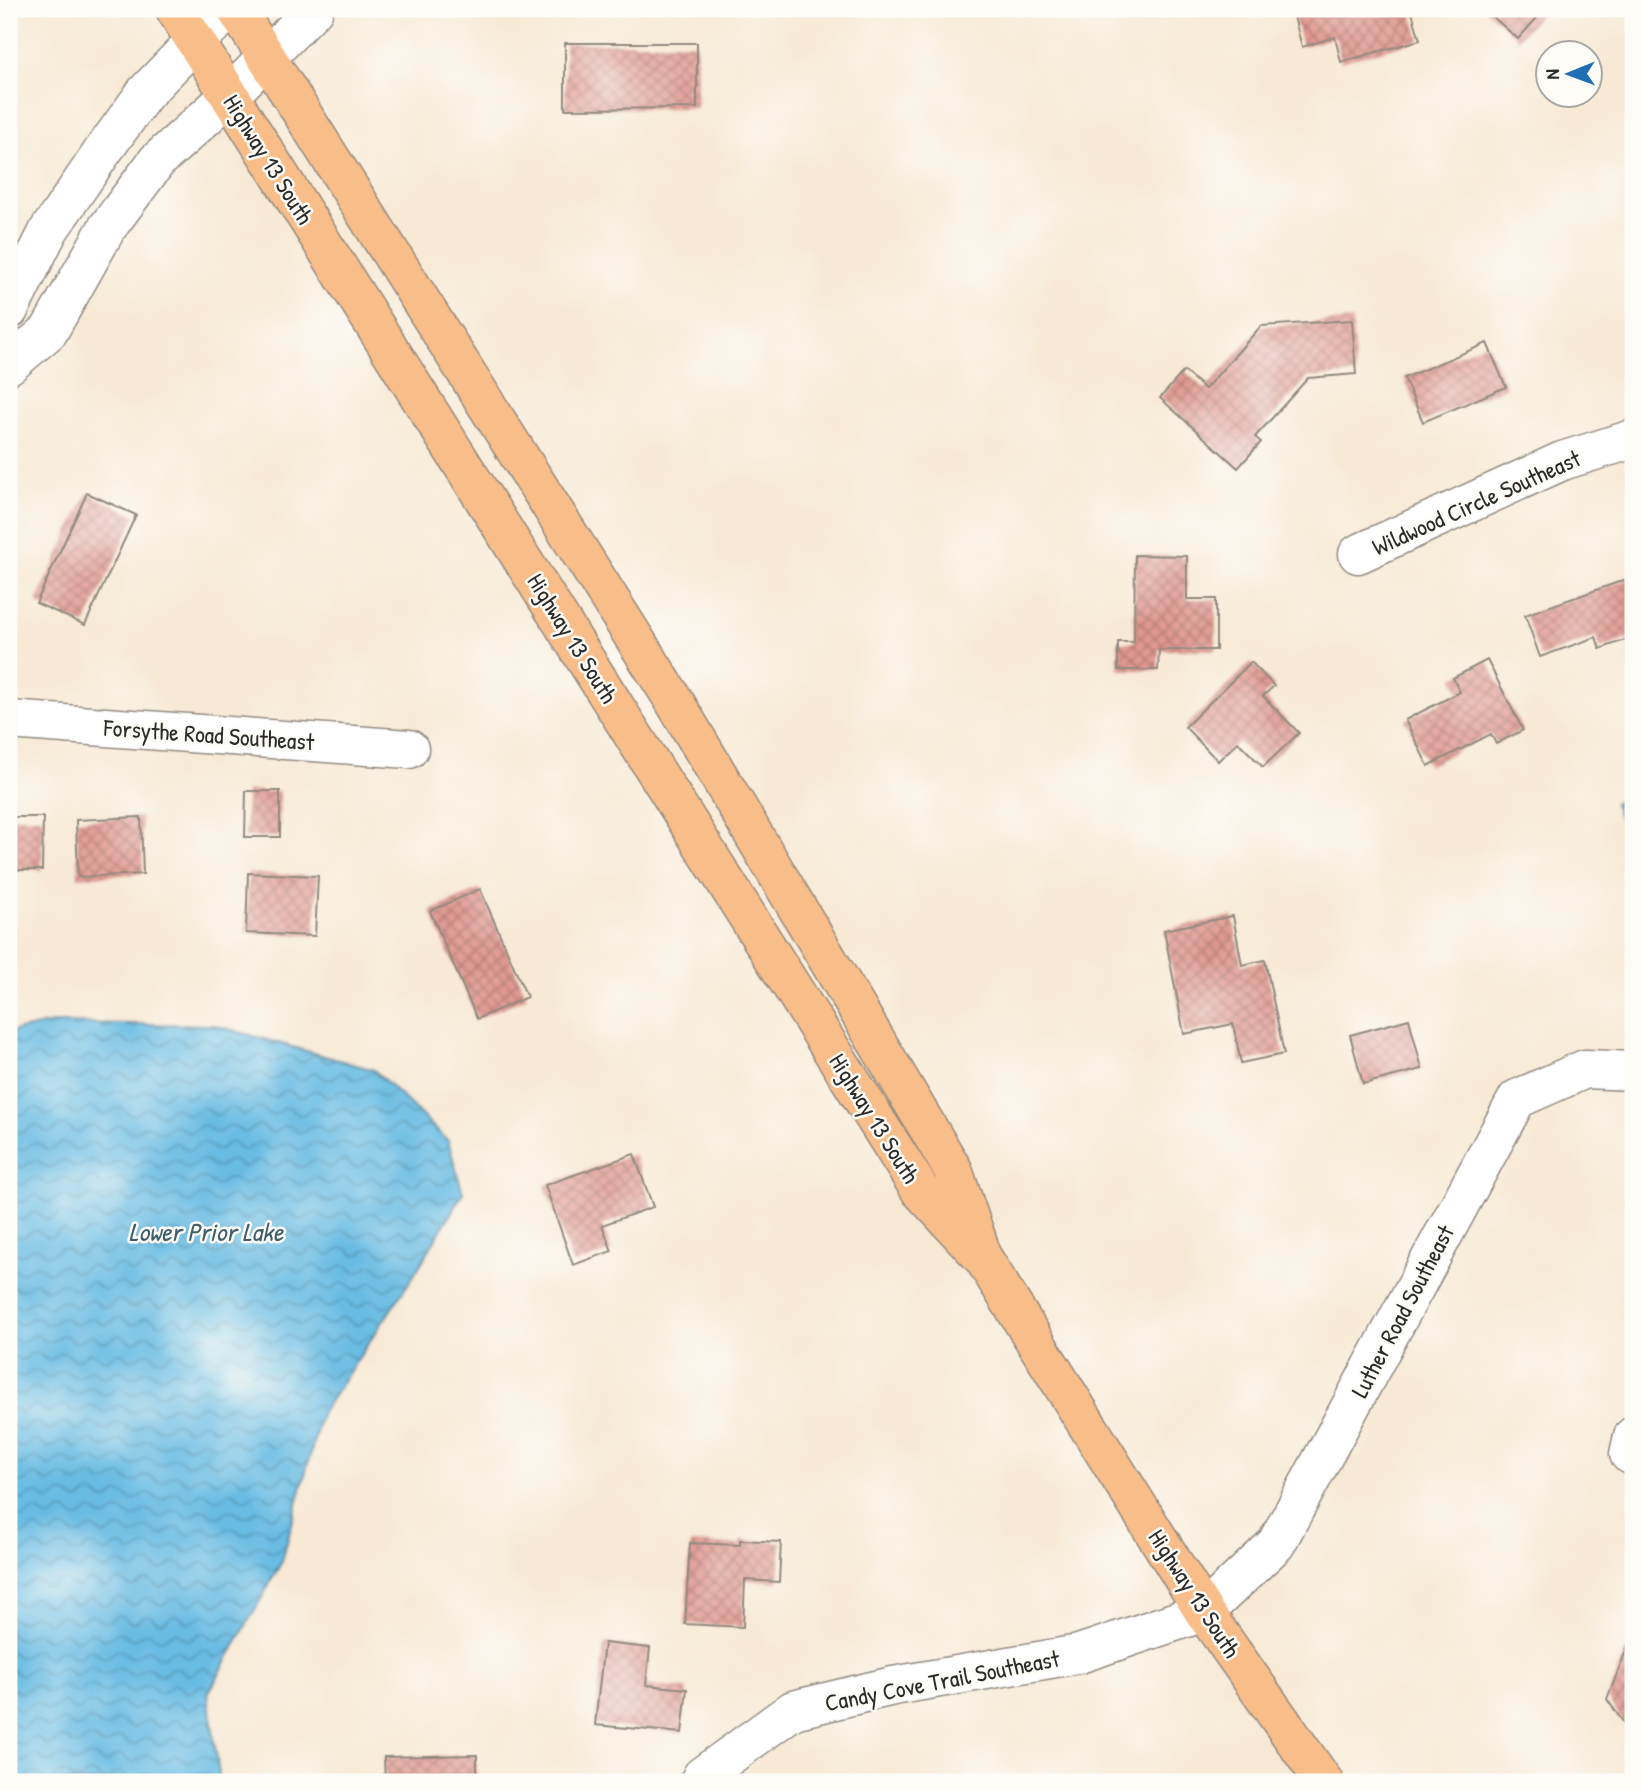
<svg xmlns="http://www.w3.org/2000/svg" width="1642" height="1791" viewBox="0 0 1642 1791" font-family="'Patrick Hand',sans-serif">
<defs>
<pattern id="water-waves" width="16" height="10" patternUnits="userSpaceOnUse" patternTransform="scale(1.75)"><rect width="16" height="10" fill="#67bbe3"/><path d="M0 5q4-4 8 0t8 0" fill="none" stroke="#5598b8"/></pattern>
<pattern id="building-cross-hatch" width="8" height="8" patternUnits="userSpaceOnUse" patternTransform="scale(1.75)"><rect width="8" height="8" fill="#e09991"/><path d="M0 0l8 8M0 8l8-8" fill="none" stroke="#b67d77"/></pattern>
</defs>
<rect width="100%" height="100%" fill="#fdfcf7"/>
<filter id="ink" filterUnits="userSpaceOnUse"><feTurbulence type="fractalNoise" baseFrequency=".0143" numOctaves="2"/><feDisplacementMap in="SourceGraphic" scale="14" xChannelSelector="R" yChannelSelector="G"/><feConvolveMatrix kernelMatrix="1 2 1 2 8 2 1 2 1" color-interpolation-filters="sRGB"/></filter>
<filter id="wash" filterUnits="userSpaceOnUse"><feTurbulence type="fractalNoise" baseFrequency=".00686" numOctaves="4" result="noise"/><feDisplacementMap in="SourceGraphic" scale="28" xChannelSelector="R" yChannelSelector="G"/><feGaussianBlur stdDeviation="1.57" result="paint"/><feColorMatrix in="noise" values="0 0 0 0 0 0 0 0 0 0 0 0 0 0 0 0 0 1.4 0 .05"/><feComposite in="paint" operator="in"/></filter>
<g filter="url(#wash)">
<rect width="100%" height="100%" fill="#f8e9d5"/>
<g fill="url(#water-waves)" stroke="#497387" stroke-width="2">
<polygon points="1633,795 1633,847 1614,804"/>
<polygon points="53,1023 214,1025 374,1070 448,1141 463,1193 414,1275 321,1414 282,1561 208,1694 220,1782 9,1782 9,1032"/>
</g>
<g id="blocks">
<g fill="url(#building-cross-hatch)">
<polygon points="1292,9 1411,9 1420,40 1341,62 1335,37 1302,47"/>
<polygon points="1484,9 1545,9 1518,39"/>
<polygon points="565,43 697,43 697,108 565,109"/>
<polygon points="1352,320 1356,374 1308,378 1255,437 1261,442 1238,468 1160,398 1184,371 1205,389 1261,326"/>
<polygon points="1487,343 1506,387 1423,422 1404,378"/>
<polygon points="87,493 136,515 85,625 36,603"/>
<polygon points="1135,555 1187,556 1187,599 1216,599 1216,650 1159,650 1158,670 1118,670 1118,642 1134,642"/>
<polygon points="1633,577 1633,637 1600,649 1596,637 1540,657 1525,615"/>
<polygon points="1487,660 1523,730 1496,744 1491,734 1428,766 1405,720 1460,692 1453,678"/>
<polygon points="1251,662 1274,686 1263,696 1299,733 1263,767 1238,742 1218,761 1185,727"/>
<polygon points="246,791 280,791 280,837 245,837"/>
<polygon points="9,817 43,817 42,870 9,870"/>
<polygon points="141,817 143,874 78,877 76,820"/>
<polygon points="248,873 318,876 315,936 246,933"/>
<polygon points="480,889 527,997 477,1019 430,911"/>
<polygon points="1233,916 1242,965 1265,960 1284,1054 1241,1063 1233,1024 1184,1034 1164,930"/>
<polygon points="1409,1019 1422,1069 1363,1084 1350,1035"/>
<polygon points="634,1154 653,1207 602,1225 612,1251 573,1265 545,1185"/>
<polygon points="740,1540 781,1542 779,1582 745,1580 743,1627 685,1624 690,1543 740,1545"/>
<polygon points="1633,1633 1633,1736 1607,1699"/>
<polygon points="604,1643 650,1648 646,1685 687,1689 682,1733 595,1725"/>
<polygon points="477,1755 477,1782 385,1782 384,1757"/>
</g>
</g>
</g>
<g filter="url(#ink)">
<use href="#blocks" fill-opacity="0" stroke="#928a80" stroke-width="2"/>
<g fill="none" stroke-linecap="round" stroke-linejoin="round">
<defs>
<g id="minor">
<polyline points="9,310 49,230 103,151 145,93 195,41 231,9"/>
<polyline points="9,365 49,331 107,228 157,161 229,96 314,9"/>
<polyline points="1358,554 1562,461 1633,439"/>
<polyline points="9,720 409,749"/>
<polyline points="1633,1436 1629,1454 1633,1456"/>
<polyline points="699,1782 702,1776 793,1710 893,1686 1079,1654 1204,1612 1276,1544 1517,1099 1585,1069 1633,1071"/>
</g>
<g id="major">
<polyline points="175,9 920,1190 983,1258 1204,1612 1324,1782"/>
<polyline points="236,9 673,699 953,1170 979,1246"/>
</g>
</defs>
<use href="#minor" stroke="#928a80" stroke-width="41"/>
<use href="#major" stroke="#928a80" stroke-width="41"/>
<use href="#minor" stroke="#fff" stroke-width="38"/>
<use href="#major" stroke="#f8bd88" stroke-width="38"/>
</g>
</g>
<g text-anchor="middle" dominant-baseline="central" stroke-width="5" stroke-linejoin="round" paint-order="stroke">
<g font-size="24" fill="#2b2b2b" stroke="#fdfcf7">
<text transform="translate(269 159) rotate(58)">Highway 13 South</text>
<text transform="translate(1476 502) rotate(-24)">Wildwood Circle Southeast</text>
<text transform="translate(573 638) rotate(58)">Highway 13 South</text>
<text transform="translate(209 734) rotate(4)">Forsythe Road Southeast</text>
<text transform="translate(875 1118) rotate(58)">Highway 13 South</text>
<text transform="translate(1402 1311) rotate(-62)">Luther Road Southeast</text>
<text transform="translate(1195 1593) rotate(57)">Highway 13 South</text>
<text transform="translate(942 1680) rotate(-11)">Candy Cove Trail Southeast</text>
</g>
<g font-size="26" font-style="italic" fill="#405d6b" stroke="#fdfcf7">
<text x="206" y="1231">Lower Prior Lake</text>
</g>
</g>
<rect width="1642" height="1791" fill="none" stroke="#fdfcf7" stroke-width="35"/>
<g transform="translate(1569 74) rotate(269)"><circle r="33" fill="#fdfcf7" stroke="#a9a8a5" stroke-width="2"/>
<path d="M0-5L12 26L0 18L-12 26Z" fill="#1f6fb2"/>
<text y="-10" font-size="19" font-weight="bold" text-anchor="middle" fill="#2b2b2b">N</text>
</g>
</svg>
